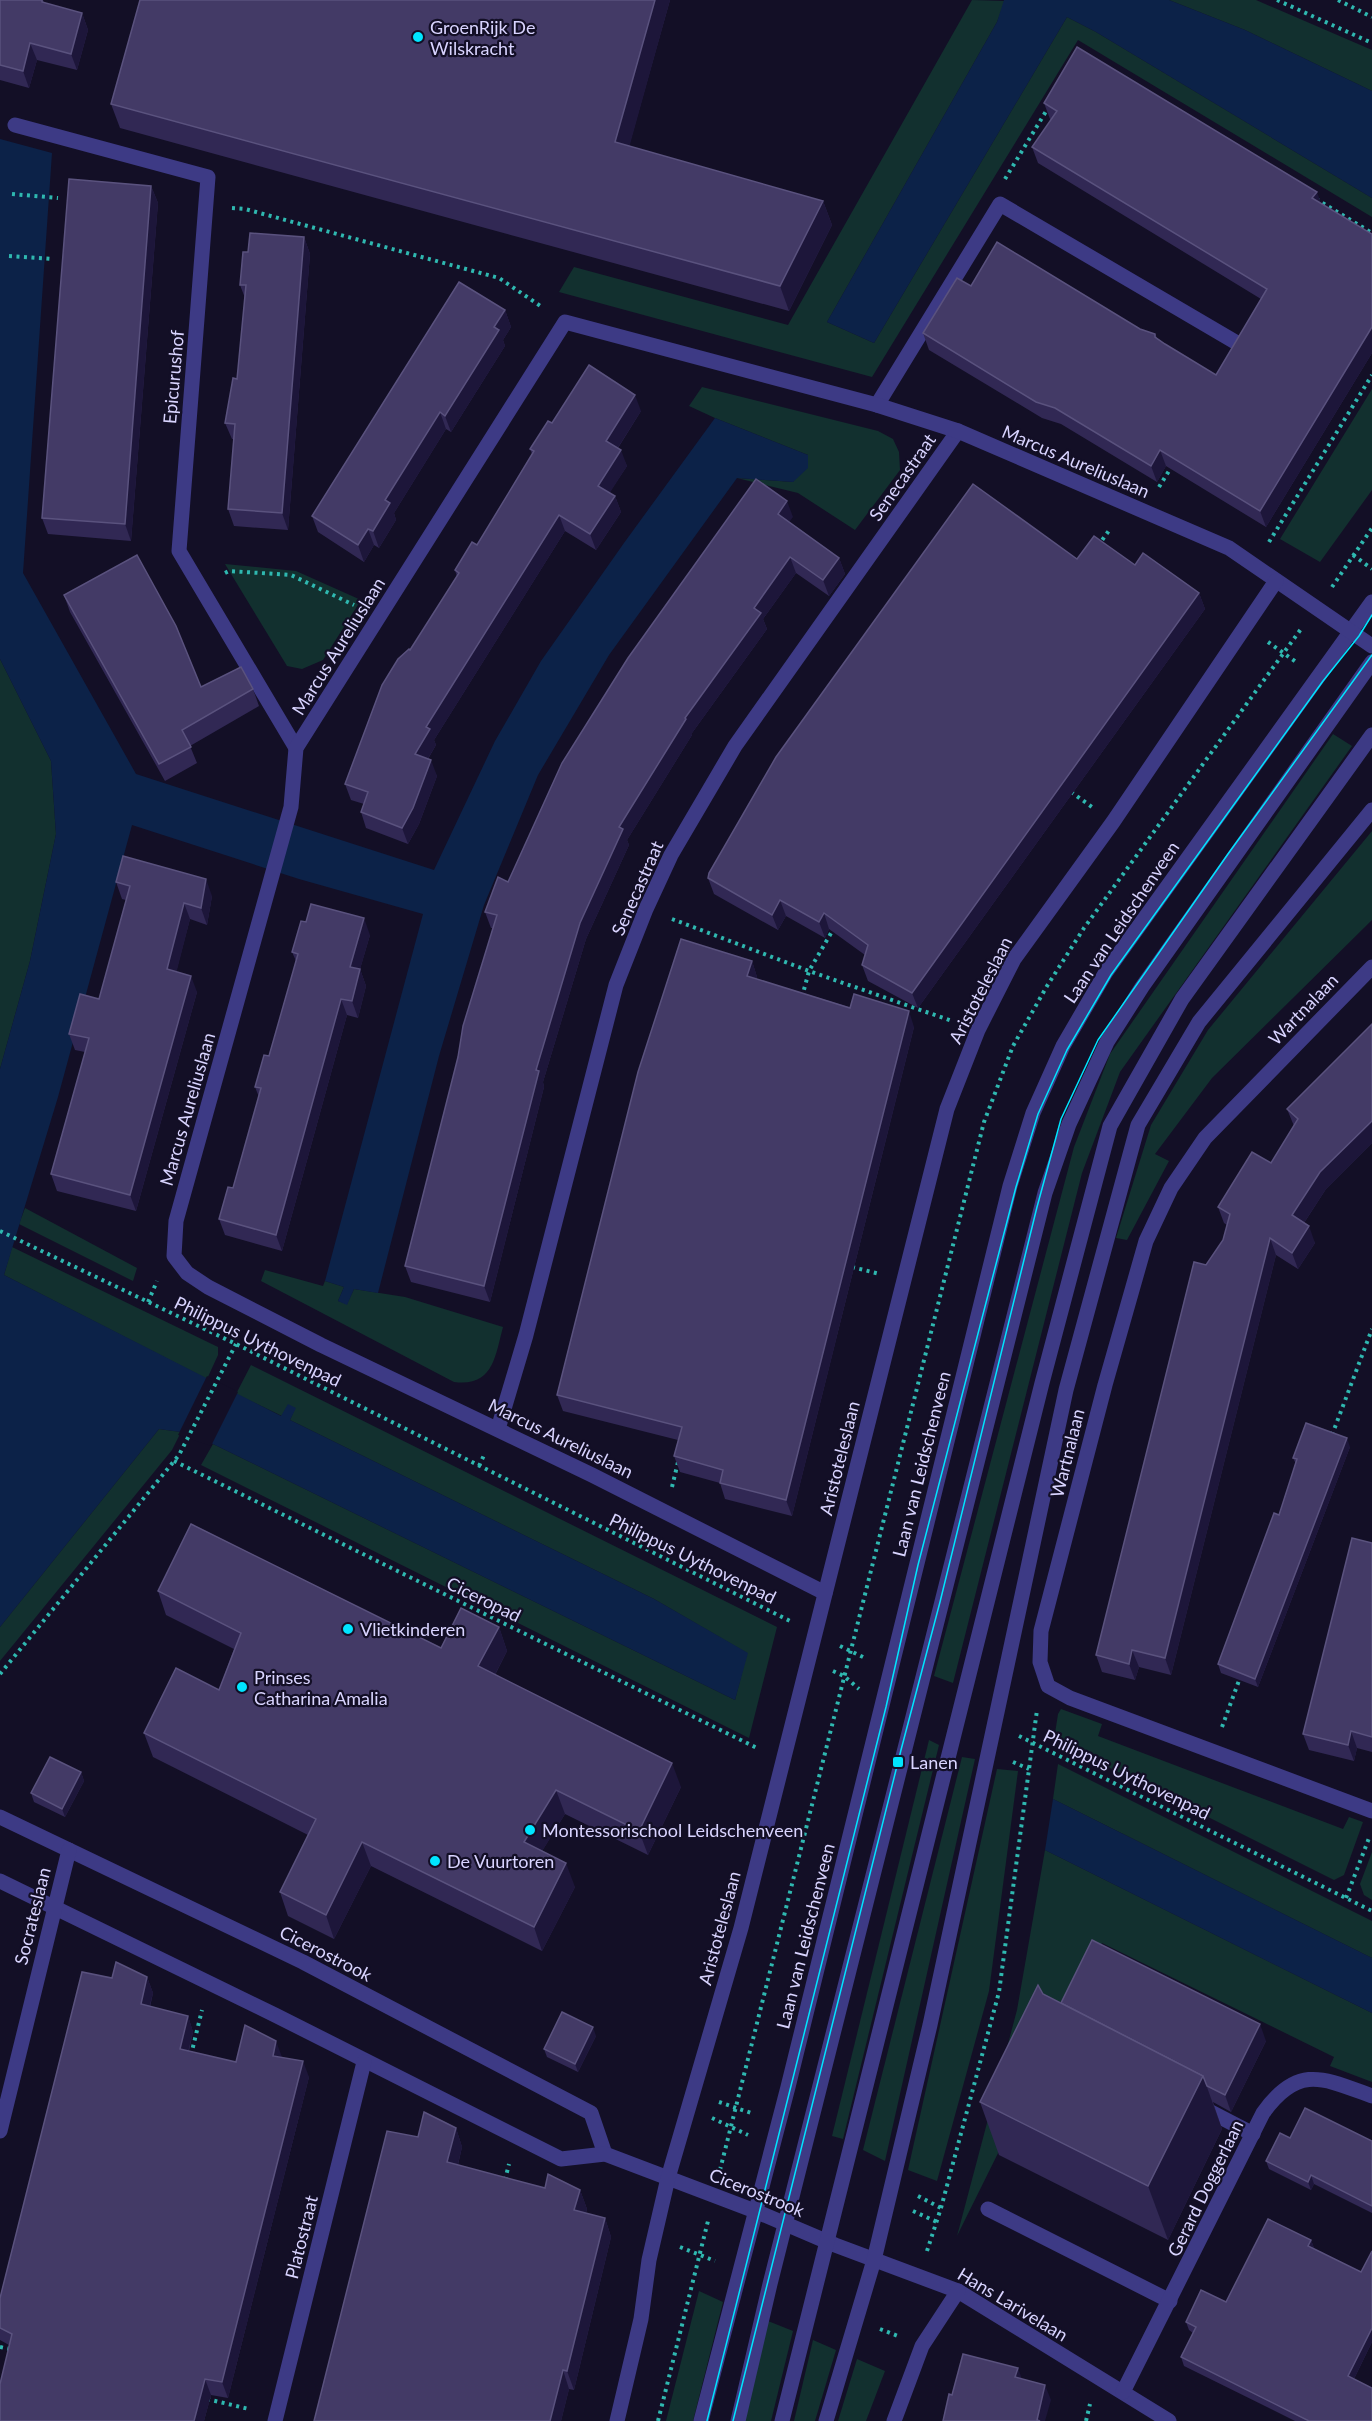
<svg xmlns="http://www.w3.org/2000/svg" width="1372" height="2421" viewBox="0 0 1372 2421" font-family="Lato,sans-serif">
<rect width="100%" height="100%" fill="#130f26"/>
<g fill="#12302f">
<polygon points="972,0 1005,1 997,22 827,322 874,343 1067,17 1096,32 1372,198 1372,217 1078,40 872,377 559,292 574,267 788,325"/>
<polygon points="1169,0 1256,0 1372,50 1372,91 1245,30"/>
<polygon points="702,387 878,431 893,439 899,452 900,470 855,530 798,493 737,478 793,482 808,455 715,418 689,406"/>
<polygon points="1372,389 1372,490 1320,562 1280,539"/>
<polygon points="225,564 296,571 361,600 323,660 302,669 287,666"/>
<polygon points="0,659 51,761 56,834 30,961 0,1069"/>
<polygon points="1333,734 1352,746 1120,1072 1082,1173 953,1683 934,1676 1074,1147 1110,1054"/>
<polygon points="1372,831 1372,920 1212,1078 1155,1154 1169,1161 1127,1240 1116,1238 1151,1125 1208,1030"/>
<polygon points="25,1208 137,1268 133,1281 19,1224"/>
<polygon points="12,1247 218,1347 218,1355 207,1379 4,1275"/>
<path d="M265,1270L323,1286L325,1281L344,1287L338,1301L347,1304L354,1289L405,1297L503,1327C495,1357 493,1387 454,1382L261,1281Z"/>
<polygon points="251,1365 777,1627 749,1738 201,1465 213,1444 735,1700 747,1653 654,1599 290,1420 295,1408 288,1405 282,1416 236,1394"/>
<polygon points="159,1429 181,1432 172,1450 0,1661 0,1627"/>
<polygon points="1061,1709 1102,1724 1098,1736 1343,1829 1349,1817 1363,1822 1344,1875 1334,1880 1054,1740 1058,1714"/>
<polygon points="929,1740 939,1745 843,2139 832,2136"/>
<polygon points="962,1757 975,1759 885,2161 863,2150"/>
<polygon points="1058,1764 1372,1921 1372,1958 1053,1799"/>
<polygon points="997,1769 1018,1771 989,1991 937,2181 908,2170"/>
<polygon points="1045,1850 1372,2013 1372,2082 1330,2066 1334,2057 1102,1943 957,2236 1017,2010"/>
<polygon points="1372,1852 1372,1900 1364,1895 1360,1884"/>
<polygon points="699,2291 723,2302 693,2421 666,2421"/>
<polygon points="768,2321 793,2331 771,2421 743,2421"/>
<polygon points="813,2340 836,2350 815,2421 794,2421"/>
<polygon points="857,2359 885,2371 866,2421 838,2421"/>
</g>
<g fill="#0c2248">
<polygon points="1004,0 1169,0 1245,30 1372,91 1372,198 1096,32 1067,17 874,343 827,322 997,22"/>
<polygon points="0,139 52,153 23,573 136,774 434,870 495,741 541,661 624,543 715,418 808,455 808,468 793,482 737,478 609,655 538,775 484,905 439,1056 378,1293 354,1289 347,1305 338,1301 344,1287 325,1281 423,914 299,879 132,825 58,1097 4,1275 281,1416 288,1404 296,1408 290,1420 654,1599 748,1653 735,1700 213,1444 181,1432 159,1429 0,1627 0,1069 30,961 56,834 51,761 0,659"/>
<polygon points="1053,1799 1372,1958 1372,2013 1045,1850"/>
</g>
<polygon fill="#130f26" points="207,1376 238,1392 211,1446 178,1435"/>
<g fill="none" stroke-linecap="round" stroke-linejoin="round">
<g stroke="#2fb8b0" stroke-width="4" stroke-dasharray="3 4.5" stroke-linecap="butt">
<polyline points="1277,0 1372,43"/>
<polyline points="1338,0 1372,17"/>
<polyline points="1005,179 1048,108"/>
<polyline points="12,194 58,198"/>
<polyline points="1316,199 1372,233"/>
<polyline points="232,208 245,209 499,278 542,307"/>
<polyline points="9,256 53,259"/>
<polyline points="1159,487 1172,466"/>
<polyline points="1269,542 1372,375"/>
<polyline points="1098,546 1110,529"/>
<polyline points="1353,555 1372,569"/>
<polyline points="225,573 229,571 291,575 354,605"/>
<polyline points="1332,587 1372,528"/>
<polyline points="1268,642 1296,662"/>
<polyline points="1071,792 1092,807"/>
<polyline points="672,919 809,971 952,1021"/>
<polyline points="802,997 809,971 834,928"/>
<polyline points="0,1231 236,1344 790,1621"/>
<polyline points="852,1267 880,1274"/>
<polyline points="148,1302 157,1281"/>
<polyline points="1332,1435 1372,1329"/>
<polyline points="174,1461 757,1748"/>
<polyline points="479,1466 485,1453"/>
<polyline points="672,1487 678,1462"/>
<polyline points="840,1646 865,1658"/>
<polyline points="833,1671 844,1676 859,1689"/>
<polyline points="0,1674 179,1455 236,1344"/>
<polyline points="1222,1727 1241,1675"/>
<polyline points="1019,1736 1372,1911"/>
<polyline points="1013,1762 1029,1769"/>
<polyline points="1346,1898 1369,1838"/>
<polyline points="191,2055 202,2010"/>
<polyline points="719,2102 754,2114"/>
<polyline points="712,2118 748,2135"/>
<polyline points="720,2170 984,1122 1013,1046 1047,986 1084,928 1301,629"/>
<polyline points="505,2180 509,2164"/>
<polyline points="918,2196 941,2208"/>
<polyline points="913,2211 937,2222"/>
<polyline points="680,2247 715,2261"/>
<polyline points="927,2251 941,2208 999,1992 1037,1710"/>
<polyline points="880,2329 898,2336"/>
<polyline points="0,2347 14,2350"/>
<polyline points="207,2399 249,2409"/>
<polyline points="658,2421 708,2221"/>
<polyline points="1086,2421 1090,2404"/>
</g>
<g stroke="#3d3a85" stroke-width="15">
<polyline points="1201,2107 1253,2134"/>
<polyline points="988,2209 1170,2301"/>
<polyline points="701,2421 788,2087 1010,1186 1033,1113 1063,1046 1106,972 1372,602"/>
<polyline points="738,2421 770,2284 1045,1193 1069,1124 1107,1042 1142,987 1372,662"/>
</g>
<g stroke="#3d3a85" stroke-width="15">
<polyline points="15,125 208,177 179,551 296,748"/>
<polyline points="877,405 1000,204 1237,343"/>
<polyline points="1372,967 1205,1138 1171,1188 1146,1241 1105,1385 1041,1631 1040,1662 1048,1686 1070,1698 1372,1811"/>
<polyline points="498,1429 526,1335 616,985 646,909 671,855 735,746 958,431"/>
<polyline points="825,1593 592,1475 321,1345 208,1287 187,1273 174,1256 176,1221 291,807 296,748 565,322 877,405 958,431 1229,548 1372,646"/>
<polyline points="0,1817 303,1962 591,2113 605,2154"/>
<polyline points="0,1881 275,2015 561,2159 605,2154 755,2211 835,2245 958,2291 1169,2421"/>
<polyline points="0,2131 69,1850"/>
<path d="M1123,2392L1263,2113C1298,2064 1323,2078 1372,2096"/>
<polyline points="275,2421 364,2062"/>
<polyline points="617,2421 641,2319 649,2260 668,2178 741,1928 947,1109 978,1030 1014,959 1113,822 1276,581"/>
<polyline points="894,2421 922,2346 958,2291"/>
</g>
<g stroke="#3d3a85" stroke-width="15">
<polyline points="782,2421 1042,1383 1110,1126 1182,999 1372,735"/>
<polyline points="826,2421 874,2260 930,2025 1066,1390 1138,1125 1199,1022 1372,810"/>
</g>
<g stroke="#00e5ff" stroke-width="1.5">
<polyline points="707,2421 886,1707 918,1565 1016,1187 1038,1114 1067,1050 1111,975 1323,681 1359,636 1372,615"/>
<polyline points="733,2421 901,1750 940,1602 1037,1207 1061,1119 1098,1040 1228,854 1372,655"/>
</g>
</g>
<g fill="#312854">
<polygon points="0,0 43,0 44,3 82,13 88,30 77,70 37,60 29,88 0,80"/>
<polygon points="140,0 670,0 629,146 823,201 832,225 789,311 120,128 111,104"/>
<polygon points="1044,103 1320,203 1372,234 1372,353 1266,527 1166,466 1157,482 1061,424 1042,418 929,350 923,333 971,286 1155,334 1157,338 1165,344 1216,375 1261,299 1038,163 1032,147 1051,120 1050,119"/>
<polygon points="151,186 158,203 131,541 48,534 42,518"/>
<polygon points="304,237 310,254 288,530 234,526 228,509 234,439 232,439 225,423 237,379 245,298 240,285 248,252"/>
<polygon points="505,310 511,327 503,340 505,346 451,432 446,429 394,513 396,520 379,548 374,545 364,562 318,532 312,516"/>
<polygon points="641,411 618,448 627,466 609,493 615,496 621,512 596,550 565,531 434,740 436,745 428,759 437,776 419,824 408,844 366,828 361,812 364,804 351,800 345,784 410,650 457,577 455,570 477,545 532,454 530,449 552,423"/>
<polygon points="793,517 789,522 839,558 845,574 829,596 796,573 763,619 767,629 692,733 692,735 627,840 629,845 586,939 543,1082 544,1087 490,1302 411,1282 405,1266 493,928 491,928 485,912"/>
<polygon points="1077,559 1199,593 1205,609 918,1008 868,981 862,965 865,955 829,929 825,938 786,916 778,930 714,894 708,878"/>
<polygon points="64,595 201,687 253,689 259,706 190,746 197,763 165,781 70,612"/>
<polygon points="116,882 212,896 207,925 190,919 176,972 197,992 136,1211 57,1191 51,1174 85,1052 75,1050 69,1034 99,999 126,900 122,899"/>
<polygon points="370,935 360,969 366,986 358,1018 347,1015 282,1251 225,1235 219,1219 233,1188 259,1097 255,1087 269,1056 296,961 292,952"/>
<polygon points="752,961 757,977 757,979 914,1027 792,1516 725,1499 720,1483 680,1472 674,1456 678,1440 563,1411 557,1395"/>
<polygon points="1372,1024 1372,1143 1326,1189 1304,1223 1315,1243 1298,1269 1276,1255 1171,1675 1139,1667 1135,1680 1102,1672 1096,1655 1206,1265 1223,1240 1227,1225 1224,1223 1218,1207 1271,1163 1294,1126 1287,1109"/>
<polygon points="1350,1447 1258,1687 1221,1673 1218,1664 1279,1515 1296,1464 1293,1458"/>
<polygon points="1372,1543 1372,1752 1357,1748 1354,1761 1309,1750 1303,1734"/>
<polygon points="158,1591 441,1648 499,1627 507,1651 495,1675 681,1787 648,1855 565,1814 542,1851 575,1887 542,1951 371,1866 334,1939 288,1916 280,1892 308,1835 153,1757 144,1733 219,1690 234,1649 166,1615"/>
<polygon points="81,1772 84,1781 65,1817 34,1802 31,1793"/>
<polygon points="147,1977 153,1993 150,2007 188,2016 193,2032 189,2051 236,2062 282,2057 309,2077 228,2398 211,2395 204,2421 0,2421 9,2345 0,2340 0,2298 112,1978"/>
<polygon points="1043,1994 1061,2003 1266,2041 1231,2112 1213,2102 1222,2129 1168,2240 999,2155 980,2102"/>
<polygon points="596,2036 578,2072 547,2057 544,2049"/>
<polygon points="456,2128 462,2147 458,2165 545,2188 580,2190 587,2209 586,2213 605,2218 611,2237 574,2390 569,2389 561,2421 314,2421 418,2137"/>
<polygon points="1290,2138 1372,2141 1372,2213 1314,2184 1311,2190 1269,2169 1266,2161"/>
<polygon points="1311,2240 1314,2248 1361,2272 1372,2251 1372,2342 1354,2379 1372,2421 1295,2421 1184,2366 1181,2357 1193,2333 1189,2330 1186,2322 1226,2302"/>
</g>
<g fill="#1d163a">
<polygon points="655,0 670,0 624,166 615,142"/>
<polygon points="82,13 88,30 77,70 71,54"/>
<polygon points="30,43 37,60 29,88 23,71"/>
<polygon points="151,186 158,203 131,541 125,524"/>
<polygon points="1317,192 1323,209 1312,198"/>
<polygon points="823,201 832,225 789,311 780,286"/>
<polygon points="304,237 310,254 288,530 282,513"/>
<polygon points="505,310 511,327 503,340 505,346 451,432 445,416 494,327"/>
<polygon points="1372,327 1372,353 1266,527 1260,511"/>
<polygon points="635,395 641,411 612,457 606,441"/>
<polygon points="440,412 446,429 394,513 396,520 379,548 373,531 385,500"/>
<polygon points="621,450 627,466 604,502 598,486"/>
<polygon points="1160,450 1166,466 1157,482 1151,466"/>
<polygon points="615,496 621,512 596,550 590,534"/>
<polygon points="787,501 793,517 783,530 778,514"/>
<polygon points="559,515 565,531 434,740 436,745 421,770 415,754 426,727"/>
<polygon points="368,529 374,545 364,562 358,545"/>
<polygon points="790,557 796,573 763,619 767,629 692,733 692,735 627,840 629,845 586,939 543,1082 544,1087 490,1302 484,1286 536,1070 580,923 619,827 685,718 754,608"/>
<polygon points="839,558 845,574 829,596 823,580"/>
<polygon points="1199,593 1205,609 918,1008 912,993"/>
<polygon points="431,760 437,776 419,824 408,844 402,828"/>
<polygon points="206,879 212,896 207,925 201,908"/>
<polygon points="780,900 786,916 778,930 772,915"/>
<polygon points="184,903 190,919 173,986 167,969"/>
<polygon points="824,913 829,929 825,938 819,922"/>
<polygon points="364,918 370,935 356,983 350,967"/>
<polygon points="752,961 757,977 753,992 747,976"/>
<polygon points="360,969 366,986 358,1018 352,1001"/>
<polygon points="191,976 197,992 136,1211 130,1195"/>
<polygon points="341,999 347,1015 282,1251 276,1235"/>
<polygon points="909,1011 914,1027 792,1516 786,1500"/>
<polygon points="1372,1121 1372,1143 1326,1189 1298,1232 1292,1215 1320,1172"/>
<polygon points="1309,1226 1315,1243 1298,1269 1292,1253"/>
<polygon points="1270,1238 1276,1255 1171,1675 1165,1658"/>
<polygon points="1347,1438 1350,1447 1258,1687 1255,1679"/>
<polygon points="499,1627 507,1651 487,1690 478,1666"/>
<polygon points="1132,1650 1139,1667 1135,1680 1129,1664"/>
<polygon points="1351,1731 1357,1748 1354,1761 1348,1745"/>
<polygon points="672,1763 681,1787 648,1855 639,1831"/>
<polygon points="81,1772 84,1781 65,1817 62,1809"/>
<polygon points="556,1790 565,1814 533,1866 524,1842"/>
<polygon points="362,1842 371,1866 334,1939 326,1915"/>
<polygon points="566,1863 575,1887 542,1951 534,1927"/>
<polygon points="147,1977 153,1993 146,2020 141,2004"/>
<polygon points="188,2016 193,2032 185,2064 180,2049"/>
<polygon points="1260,2024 1266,2041 1231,2112 1225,2095"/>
<polygon points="593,2027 596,2036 578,2072 575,2064"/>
<polygon points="276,2041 282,2057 273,2056"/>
<polygon points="303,2061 309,2077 228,2398 222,2382"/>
<polygon points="1203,2076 1222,2129 1168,2240 1148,2186"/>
<polygon points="456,2128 462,2147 454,2181 447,2162"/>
<polygon points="1311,2175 1314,2184 1311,2190 1308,2182"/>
<polygon points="580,2190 587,2209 581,2229 574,2210"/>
<polygon points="605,2218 611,2237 574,2390 567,2371"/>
<polygon points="1311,2240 1314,2248 1308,2246"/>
<polygon points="1372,2328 1372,2342 1351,2385 1348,2376"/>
<polygon points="1018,2368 1023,2382 1015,2377"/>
<polygon points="563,2370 569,2389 561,2421 550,2421"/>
<polygon points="205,2379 211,2395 204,2421 194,2421"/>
<polygon points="1045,2385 1051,2400 1045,2421 1037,2421"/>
</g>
<g fill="#433a66" stroke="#5a527e" stroke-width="1.5">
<polygon points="0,0 42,0 42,2 82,13 71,54 30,43 23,71 0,65"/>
<polygon points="140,0 655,0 615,142 823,201 780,286 111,104"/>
<polygon points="1077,47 1317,192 1312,198 1372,234 1372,327 1260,511 1160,450 1151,466 1055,408 1036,402 923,333 957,278 971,286 997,242 1140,329 1155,334 1155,337 1165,344 1216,375 1267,289 1032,147 1057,111 1044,103"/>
<polygon points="69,179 151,186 125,524 42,518"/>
<polygon points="250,233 304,237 282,513 228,509 235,424 225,423 233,378 237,379 246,285 240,285 243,252 248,252"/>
<polygon points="459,282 505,310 494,327 499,330 445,416 440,412 385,500 390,503 373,531 368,529 358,545 312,516"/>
<polygon points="589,365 635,395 606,441 621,450 598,486 615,496 590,534 559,515 426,727 430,729 415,754 431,760 413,808 402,828 361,812 368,792 345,784 382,685 398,659 409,649 410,650 459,573 455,570 472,542 477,545 534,451 530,449 548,421 552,423"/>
<polygon points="756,479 787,501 778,514 839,558 823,580 790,557 754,608 761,613 685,718 686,719 619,827 623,829 580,923 536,1070 539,1071 484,1286 405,1266 458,1057 463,1026 497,915 485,912 498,877 508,882 562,763 628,658"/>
<polygon points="973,484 1077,559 1094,536 1135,565 1143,553 1199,593 912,993 862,965 868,945 824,913 819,922 780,900 772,915 708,878 709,873 776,757"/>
<polygon points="137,555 176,626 201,687 241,667 253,689 182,730 191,747 159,764 64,595"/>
<polygon points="123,856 206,879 201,908 184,903 167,969 191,976 130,1195 51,1174 89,1038 69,1034 80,994 99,999 130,886 116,882"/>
<polygon points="311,904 364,918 350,967 360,969 352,1001 341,999 276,1235 219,1219 228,1187 233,1188 261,1088 255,1087 264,1055 269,1056 298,954 292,952 301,921 306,922"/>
<polygon points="681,939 752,961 747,976 850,1008 854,994 909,1011 786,1500 720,1483 723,1470 674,1456 682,1427 557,1395 638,1072"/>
<polygon points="1372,1024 1372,1121 1320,1172 1292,1215 1309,1226 1292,1253 1270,1238 1165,1658 1132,1650 1129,1664 1096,1655 1194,1262 1206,1265 1223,1240 1230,1214 1218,1207 1252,1152 1271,1163 1298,1119 1287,1109"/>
<polygon points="1306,1423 1347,1438 1255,1679 1218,1664 1274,1513 1279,1515 1297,1459 1293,1458"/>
<polygon points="191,1524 441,1648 461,1608 499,1627 478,1666 672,1763 639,1831 556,1790 524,1842 566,1863 534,1927 362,1842 326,1915 280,1892 316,1819 144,1733 176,1668 219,1690 241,1633 158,1591"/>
<polygon points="1352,1538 1372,1543 1372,1737 1351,1731 1348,1745 1303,1734"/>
<polygon points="50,1757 81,1772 62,1809 31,1793"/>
<polygon points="1092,1940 1260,2024 1225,2095 1207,2086 1203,2076 1061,2003"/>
<polygon points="116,1962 147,1977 141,2004 188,2016 180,2049 236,2062 245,2025 276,2041 273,2056 303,2061 222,2382 205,2379 194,2421 0,2421 0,2384 12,2334 0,2328 0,2298 82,1972 112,1978"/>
<polygon points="1038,1985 1043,1994 1203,2076 1148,2186 980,2102"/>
<polygon points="562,2012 593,2027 575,2064 544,2049"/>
<polygon points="1305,2108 1372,2141 1372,2206 1311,2175 1308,2182 1266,2161 1280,2133 1290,2138"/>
<polygon points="424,2112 456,2128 447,2162 545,2188 548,2174 580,2190 574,2210 605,2218 567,2371 563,2370 550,2421 314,2421 387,2131 418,2137"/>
<polygon points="1268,2219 1311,2240 1308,2246 1361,2272 1372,2251 1372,2328 1348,2376 1372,2388 1372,2421 1309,2421 1181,2357 1196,2327 1186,2322 1201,2290 1226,2302"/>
<polygon points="963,2354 1018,2368 1015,2377 1045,2385 1037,2420 1040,2421 943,2421 949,2394 952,2395"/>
</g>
<g fill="#00e5ff" stroke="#130f26" stroke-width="2">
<circle cx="418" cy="37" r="6"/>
<circle cx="348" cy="1629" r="6"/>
<circle cx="242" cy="1687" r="6"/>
<rect x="892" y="1756" width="12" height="12" rx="3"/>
<circle cx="530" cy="1830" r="6"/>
<circle cx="435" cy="1861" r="6"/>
</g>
<g text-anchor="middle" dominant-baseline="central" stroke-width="4.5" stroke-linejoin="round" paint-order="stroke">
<g font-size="18" fill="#d9d4ff" stroke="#130f26" text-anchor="start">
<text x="430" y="27">GroenRijk De<tspan x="430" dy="21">Wilskracht</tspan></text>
<text x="360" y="1629">Vlietkinderen</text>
<text x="254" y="1677">Prinses<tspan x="254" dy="21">Catharina Amalia</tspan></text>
<text x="910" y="1762">Lanen</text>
<text x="542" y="1830">Montessorischool Leidschenveen</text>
<text x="447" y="1861">De Vuurtoren</text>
</g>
<g font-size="18" fill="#d9d4ff" stroke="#130f26">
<text transform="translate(173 377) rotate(-85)">Epicurushof</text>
<text transform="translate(1076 461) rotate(23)">Marcus Aureliuslaan</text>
<text transform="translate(902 477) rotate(-55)">Senecastraat</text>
<text transform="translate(338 646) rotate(-58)">Marcus Aureliuslaan</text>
<text transform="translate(637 888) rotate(-66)">Senecastraat</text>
<text transform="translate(1121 922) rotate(-56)">Laan van Leidschenveen</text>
<text transform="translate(980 990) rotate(-63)">Aristoteleslaan</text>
<text transform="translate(1303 1009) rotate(-46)">Wartnalaan</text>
<text transform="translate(187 1109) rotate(-74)">Marcus Aureliuslaan</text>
<text transform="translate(258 1341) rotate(26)">Philippus Uythovenpad</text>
<text transform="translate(561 1438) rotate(26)">Marcus Aureliuslaan</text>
<text transform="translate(1067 1453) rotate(-76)">Wartnalaan</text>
<text transform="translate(839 1458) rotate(-76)">Aristoteleslaan</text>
<text transform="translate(921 1464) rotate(-76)">Laan van Leidschenveen</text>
<text transform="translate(693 1558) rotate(26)">Philippus Uythovenpad</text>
<text transform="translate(484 1599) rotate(26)">Ciceropad</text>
<text transform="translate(1127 1774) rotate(26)">Philippus Uythovenpad</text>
<text transform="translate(32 1916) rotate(-76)">Socrateslaan</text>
<text transform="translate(719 1928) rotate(-75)">Aristoteleslaan</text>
<text transform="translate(805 1936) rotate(-76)">Laan van Leidschenveen</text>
<text transform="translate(326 1953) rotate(27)">Cicerostrook</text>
<text transform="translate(1205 2188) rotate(-64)">Gerard Doggerlaan</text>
<text transform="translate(757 2192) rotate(22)">Cicerostrook</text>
<text transform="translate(301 2237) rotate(-76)">Platostraat</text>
<text transform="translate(1013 2304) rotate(31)">Hans Larivelaan</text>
</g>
</g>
</svg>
